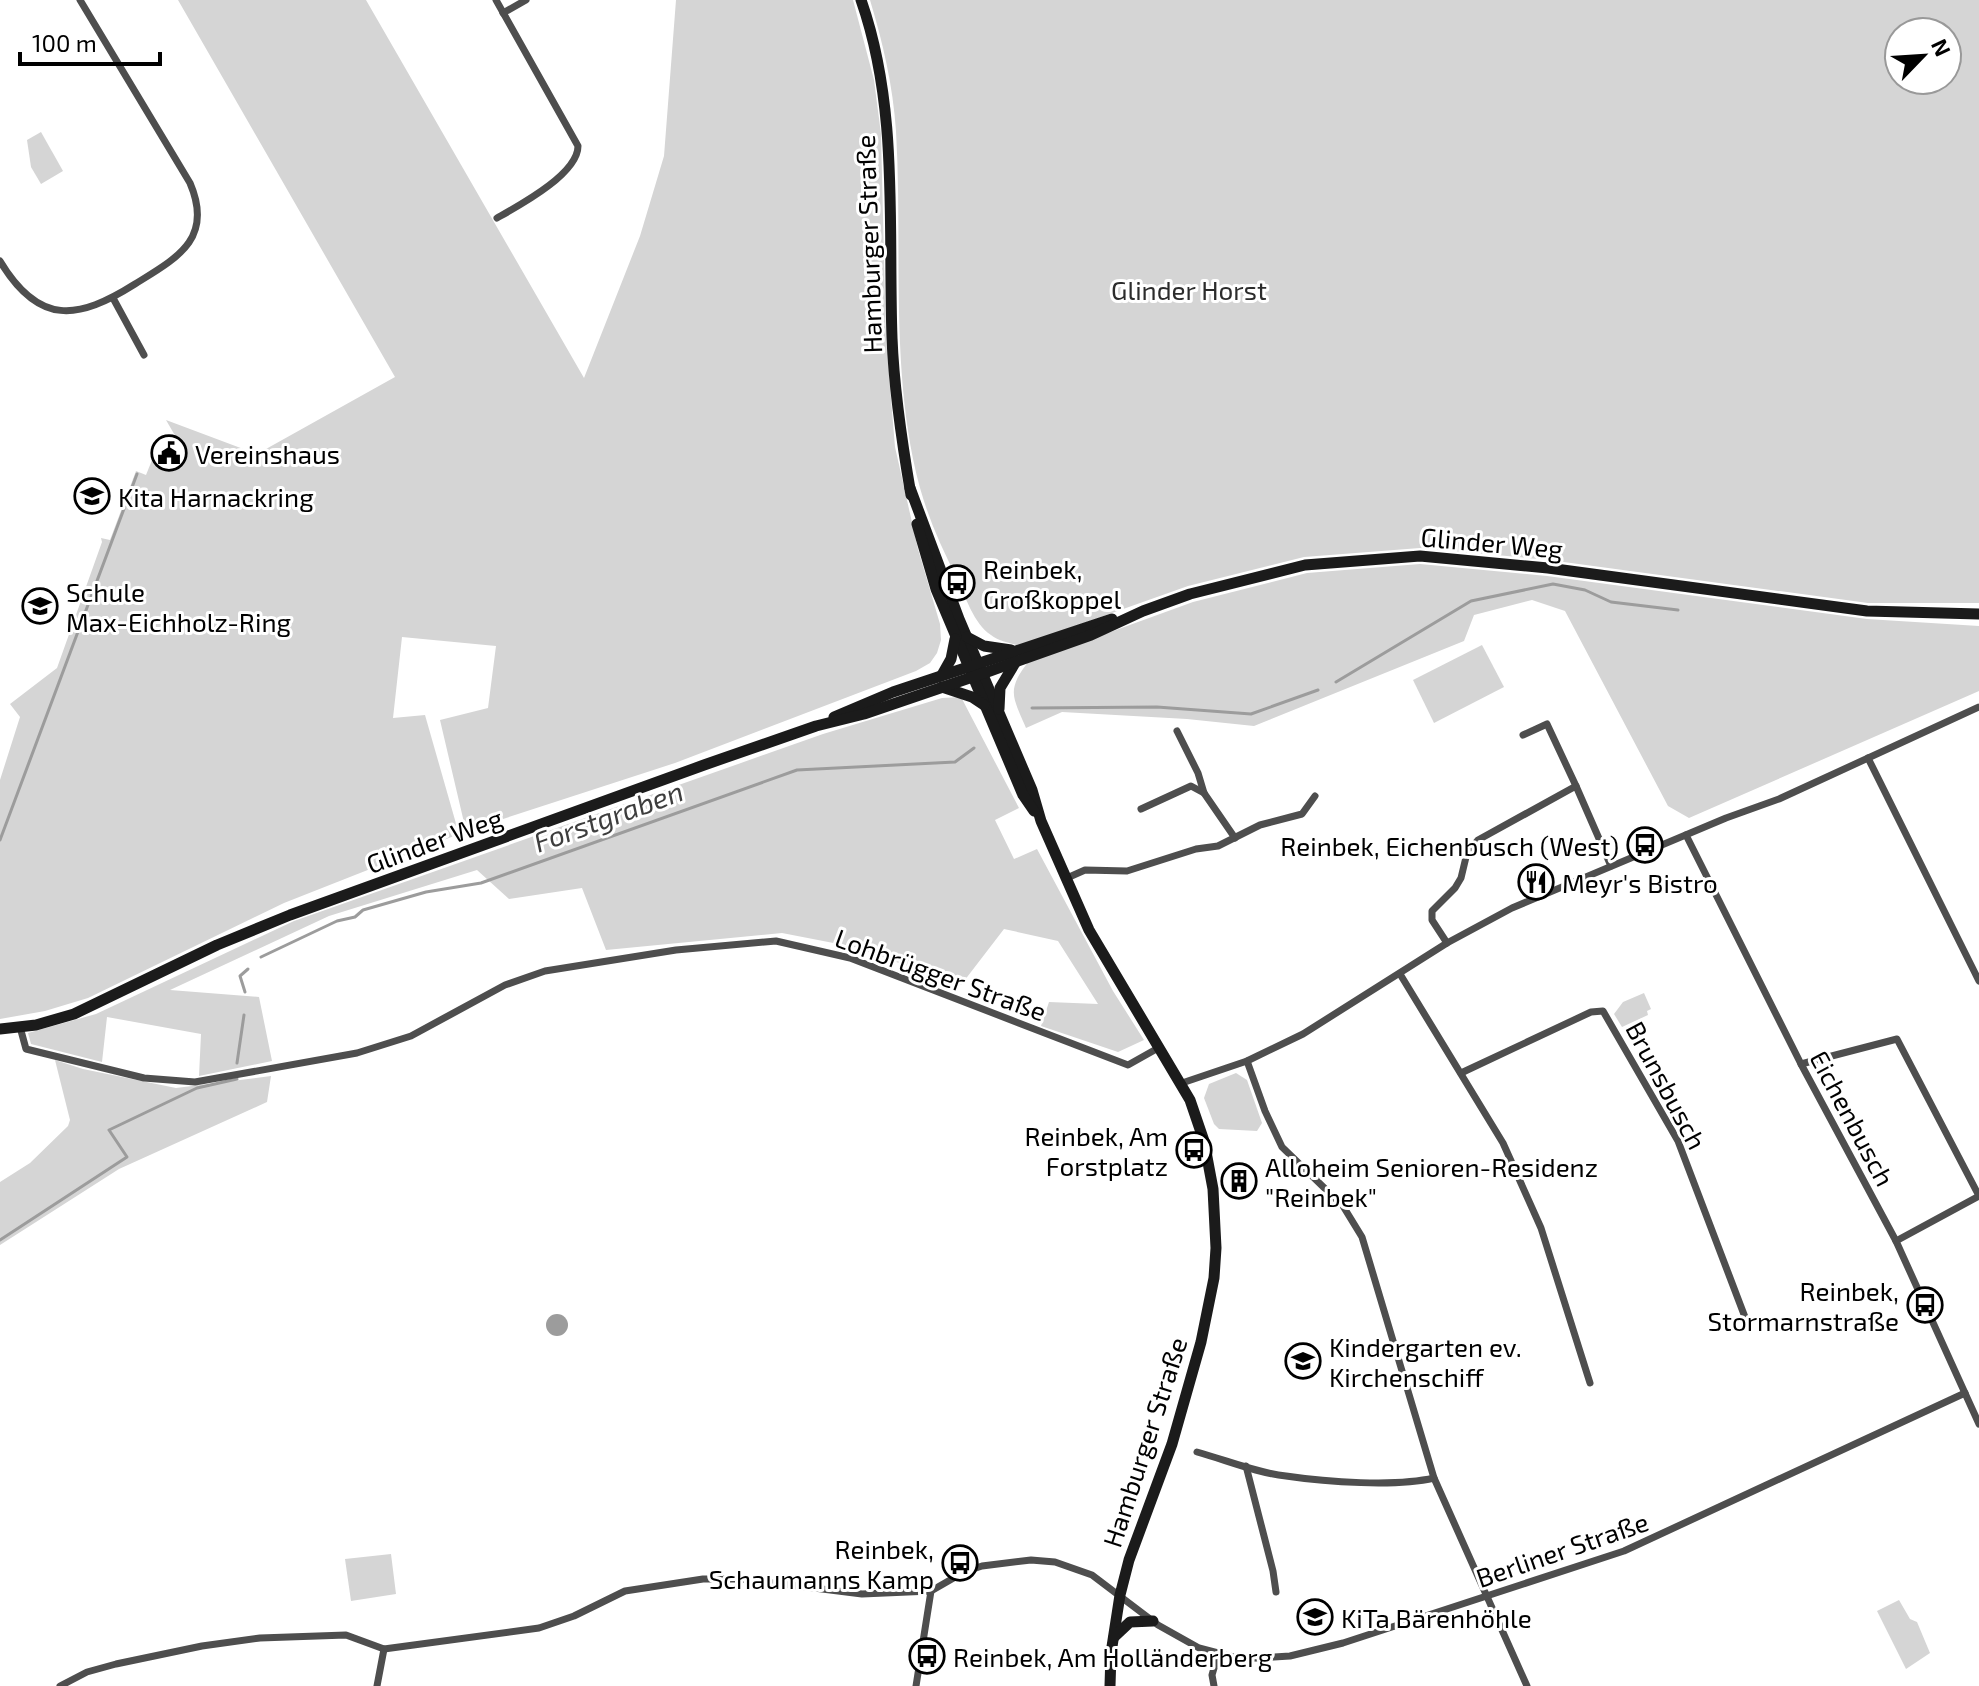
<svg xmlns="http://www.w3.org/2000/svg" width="1979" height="1686" viewBox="0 0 1979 1686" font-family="'Exo 2',sans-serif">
<rect width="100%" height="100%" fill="#fff"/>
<g fill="#d5d5d5" fill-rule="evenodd">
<polygon points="178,0 366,0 584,378 640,236 664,156 676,0 853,0 874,80 881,134 886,339 895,447 918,549 940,624 941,640 937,653 930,663 916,671 675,763 466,831 440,720 488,708 496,646 402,637 393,718 425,715 459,834 284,903 88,998 45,1011 0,1019 0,780 20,717 10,704 57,668 102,542 101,538 110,540 136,471 146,475 152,460 161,459 158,454 171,439 173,441 177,439 166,420 257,454 395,377"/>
<path d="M870,0H1979V603H1868L1549,560L1420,548L1304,557L1188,586L1019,646C1011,643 998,641 991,635C974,624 965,596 957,578C942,549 929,520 920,488C889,373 903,249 896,131C893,86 883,43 870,0ZM1899,32H1947V80H1899Z"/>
<polygon points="41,132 63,171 41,184 31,167 27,140"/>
<path d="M1420,564L1547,576L1867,619L1979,626V691L1689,818L1668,806L1565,611L1532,600L1474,615L1464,641L1254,726L1187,719L1062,712L1026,728C1013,697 1006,691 1028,662L1193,602L1307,573Z"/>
<polygon points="1482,645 1504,687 1434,723 1413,680"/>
<polygon points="961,697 1019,808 995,820 1014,859 1037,849 1113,991 1144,1040 1118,1052 1041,1026 1049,1002 1098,1004 1058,941 1004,929 961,985 854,947 782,933 606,950 582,888 509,899 477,870 329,916 170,990 259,997 272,1061 199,1076 201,1034 107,1017 102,1062 31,1044 28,1033 96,1014 294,921 823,734 942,698"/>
<polygon points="1644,993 1651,1009 1647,1011 1648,1015 1622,1027 1614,1014 1623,1002"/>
<polygon points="55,1060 83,1069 176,1088 271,1076 267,1102 119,1169 0,1245 0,1182 30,1163 68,1126 70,1120"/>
<polygon points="1236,1073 1247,1080 1262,1123 1257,1131 1219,1129 1214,1124 1204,1098 1209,1084"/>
<polygon points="391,1554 396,1594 351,1601 345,1559"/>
<polygon points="1899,1600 1910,1619 1917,1622 1930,1653 1906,1669 1877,1611"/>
</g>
<circle fill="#9c9c9c" cx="557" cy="1325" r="11"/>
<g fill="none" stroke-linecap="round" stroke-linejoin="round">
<g stroke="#9c9c9c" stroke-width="3">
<polyline points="1336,682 1471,601 1553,584 1585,590 1611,602 1678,610"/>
<polyline points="1032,708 1157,707 1251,714 1318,690"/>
<polyline points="0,840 137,474"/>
<polyline points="261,957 337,921 355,917 363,910 426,892 481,883 797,770 955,762 974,748"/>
<polyline points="245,992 240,976 248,969"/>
<polyline points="237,1063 244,1015"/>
<polyline points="0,1240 127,1157 109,1130 197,1088 237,1079"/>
</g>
<g stroke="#4e4e4e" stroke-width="7">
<path d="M496,0L578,146C578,174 520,205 497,218"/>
<polyline points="503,13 526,0"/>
<path d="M0,261C39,326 78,320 135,284C177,258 214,239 190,183L80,0"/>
<polyline points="113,298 144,355"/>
<polyline points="1177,731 1198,773 1204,793 1235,838"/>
<polyline points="1523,735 1547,724 1576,786"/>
<polyline points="1868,758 1979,981"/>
<polyline points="1141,809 1191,786 1204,793"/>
<polyline points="1686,835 1801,1064 1896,1241 1979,1424"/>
<polyline points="1067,878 1085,870 1127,871 1196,849 1218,846 1260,825 1302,814 1315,796"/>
<polyline points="1447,943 1432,920 1432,911 1455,888 1461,878 1467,853 1478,840 1576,786 1611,866"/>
<polyline points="1400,974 1503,1143 1541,1228 1590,1383"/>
<polyline points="20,1027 26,1049 144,1078 195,1082 357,1053 411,1036 505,985 545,971 676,950 776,941 850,958 1128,1065 1160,1047"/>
<polyline points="1247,1061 1265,1111 1282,1147 1343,1206 1362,1237 1434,1478 1527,1686"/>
<polyline points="1801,1064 1897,1039 1979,1196"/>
<polyline points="1461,1073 1591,1012 1603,1011 1678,1141 1748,1325"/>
<polyline points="1182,1083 1247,1061 1303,1034 1447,943 1512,908 1726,818 1779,799 1979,707"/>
<polyline points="1896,1241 1979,1196"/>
<path d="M1197,1452C1226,1460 1257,1473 1286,1476C1326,1482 1396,1487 1434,1478"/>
<polyline points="1246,1466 1273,1571 1276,1592"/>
<polyline points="60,1686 87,1672 116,1664 202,1646 260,1638 346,1635 384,1649 539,1628 574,1616 625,1591 703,1579 742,1579 862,1594 931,1591 964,1572 982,1566 1031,1560 1055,1562 1092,1575 1158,1625 1199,1648 1241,1659 1290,1656 1343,1643 1624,1551 1965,1393"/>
<polyline points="377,1686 384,1649"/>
<polyline points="916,1686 931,1591"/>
<polyline points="1214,1686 1212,1675 1218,1654"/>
</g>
<g stroke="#1b1b1b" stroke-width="11">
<path d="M861,0C899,108 888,225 892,338C894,391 902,443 911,495"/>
<polyline points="910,488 959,619 1032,790 1041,821 1089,930 1190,1100 1204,1141 1213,1189 1216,1248 1214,1278 1201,1342 1172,1444 1129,1560 1120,1595 1111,1653 1110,1686"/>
<polyline points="917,524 936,589 1023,795 1034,811"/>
<polyline points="967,637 984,646 1011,650"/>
<polyline points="942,675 951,659 955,639"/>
<polyline points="942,687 972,697 984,705"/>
<polyline points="999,709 1000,688 1015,663"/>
<polyline points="834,717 893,692 1112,619"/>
<polyline points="0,1029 36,1025 74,1014 217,945 290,915 704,765 816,726 864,714 990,671 1091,635 1143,611 1190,594 1305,565 1420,556 1548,568 1867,611 1979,614"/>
<polyline points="1114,1637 1130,1622 1153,1621"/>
</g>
</g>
<defs>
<symbol id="civic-ring" viewBox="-11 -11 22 22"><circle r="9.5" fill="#fff" stroke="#000" stroke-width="1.5"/><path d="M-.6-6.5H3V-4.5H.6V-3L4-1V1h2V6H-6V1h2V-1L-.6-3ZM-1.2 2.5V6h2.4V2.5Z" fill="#000"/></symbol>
<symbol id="school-ring" viewBox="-11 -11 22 22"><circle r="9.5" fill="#fff" stroke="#000" stroke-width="1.5"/><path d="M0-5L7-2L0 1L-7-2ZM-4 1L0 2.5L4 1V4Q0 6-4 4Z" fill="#000"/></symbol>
<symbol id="bus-ring" viewBox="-11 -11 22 22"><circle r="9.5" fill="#fff" stroke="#000" stroke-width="1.5"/><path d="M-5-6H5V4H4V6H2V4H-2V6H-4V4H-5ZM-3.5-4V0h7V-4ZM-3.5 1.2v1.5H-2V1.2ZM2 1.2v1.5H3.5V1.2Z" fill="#000"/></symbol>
<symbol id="restaurant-ring" viewBox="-11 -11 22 22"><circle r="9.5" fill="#fff" stroke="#000" stroke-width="1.5"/><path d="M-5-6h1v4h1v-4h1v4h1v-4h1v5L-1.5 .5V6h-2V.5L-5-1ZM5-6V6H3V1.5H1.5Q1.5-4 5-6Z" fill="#000"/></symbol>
<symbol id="building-ring" viewBox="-11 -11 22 22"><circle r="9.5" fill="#fff" stroke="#000" stroke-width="1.5"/><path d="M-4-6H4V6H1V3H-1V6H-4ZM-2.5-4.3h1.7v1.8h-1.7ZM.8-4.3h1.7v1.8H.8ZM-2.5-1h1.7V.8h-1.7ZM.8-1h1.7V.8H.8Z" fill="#000"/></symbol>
</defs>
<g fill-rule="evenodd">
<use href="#civic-ring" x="149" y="433" width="40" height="40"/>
<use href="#school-ring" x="72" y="476" width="40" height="40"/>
<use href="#bus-ring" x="937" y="563" width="40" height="40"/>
<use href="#school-ring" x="20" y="586" width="40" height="40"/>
<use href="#bus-ring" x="1625" y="825" width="40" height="40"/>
<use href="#restaurant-ring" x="1516" y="862" width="40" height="40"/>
<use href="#bus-ring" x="1174" y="1130" width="40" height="40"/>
<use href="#building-ring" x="1219" y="1161" width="40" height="40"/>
<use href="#bus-ring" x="1905" y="1285" width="40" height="40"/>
<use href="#school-ring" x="1283" y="1341" width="40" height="40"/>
<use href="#bus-ring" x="940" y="1543" width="40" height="40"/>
<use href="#school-ring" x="1295" y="1597" width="40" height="40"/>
<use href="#bus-ring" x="907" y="1636" width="40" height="40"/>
</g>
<g text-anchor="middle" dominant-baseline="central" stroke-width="6" stroke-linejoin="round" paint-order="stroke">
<g font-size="26" fill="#000" stroke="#fff">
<text transform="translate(868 244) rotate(-92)">Hamburger Straße</text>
<text transform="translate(1492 542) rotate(5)">Glinder Weg</text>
<text transform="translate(434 840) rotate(-20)">Glinder Weg</text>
<text transform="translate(941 974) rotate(20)">Lohbrügger Straße</text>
<text transform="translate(1667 1085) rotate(62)">Brunsbusch</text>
<text transform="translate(1853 1118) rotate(62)">Eichenbusch</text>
<text transform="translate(1144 1442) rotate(-72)">Hamburger Straße</text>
<text transform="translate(1562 1549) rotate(-19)">Berliner Straße</text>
</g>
<g font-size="26" fill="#2c2c2c" stroke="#fff">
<text x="1189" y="289">Glinder Horst</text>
</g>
<g font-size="26" fill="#000" stroke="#fff" text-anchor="start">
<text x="195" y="453">Vereinshaus</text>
<text x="118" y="496">Kita Harnackring</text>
<text x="983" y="568">Reinbek,<tspan x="983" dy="30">Großkoppel</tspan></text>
<text x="66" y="591">Schule<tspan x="66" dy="30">Max-Eichholz-Ring</tspan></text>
<text x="1619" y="845" text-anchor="end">Reinbek, Eichenbusch (West)</text>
<text x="1562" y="882">Meyr's Bistro</text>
<text x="1168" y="1135" text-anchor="end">Reinbek, Am<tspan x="1168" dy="30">Forstplatz</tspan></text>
<text x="1265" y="1166">Alloheim Senioren-Residenz<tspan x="1265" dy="30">"Reinbek"</tspan></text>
<text x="1899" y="1290" text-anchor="end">Reinbek,<tspan x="1899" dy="30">Stormarnstraße</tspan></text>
<text x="1329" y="1346">Kindergarten ev.<tspan x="1329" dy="30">Kirchenschiff</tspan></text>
<text x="934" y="1548" text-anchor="end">Reinbek,<tspan x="934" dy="30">Schaumanns Kamp</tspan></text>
<text x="1341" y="1617">KiTa Bärenhöhle</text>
<text x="953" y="1656">Reinbek, Am Holländerberg</text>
</g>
<g font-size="28" font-style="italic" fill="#3d3d3d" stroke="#fff">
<text transform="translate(608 816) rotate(-20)">Forstgraben</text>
</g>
</g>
<g transform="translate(1923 56) rotate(65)"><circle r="38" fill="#ffffff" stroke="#999999" stroke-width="2"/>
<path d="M0-6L14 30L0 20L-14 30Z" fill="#000000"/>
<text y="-12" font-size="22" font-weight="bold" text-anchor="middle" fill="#000000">N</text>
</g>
<path d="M20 52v12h140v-12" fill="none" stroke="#000000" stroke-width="4"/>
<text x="32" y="52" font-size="24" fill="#000000" stroke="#ffffff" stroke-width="6" paint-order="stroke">100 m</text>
</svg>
